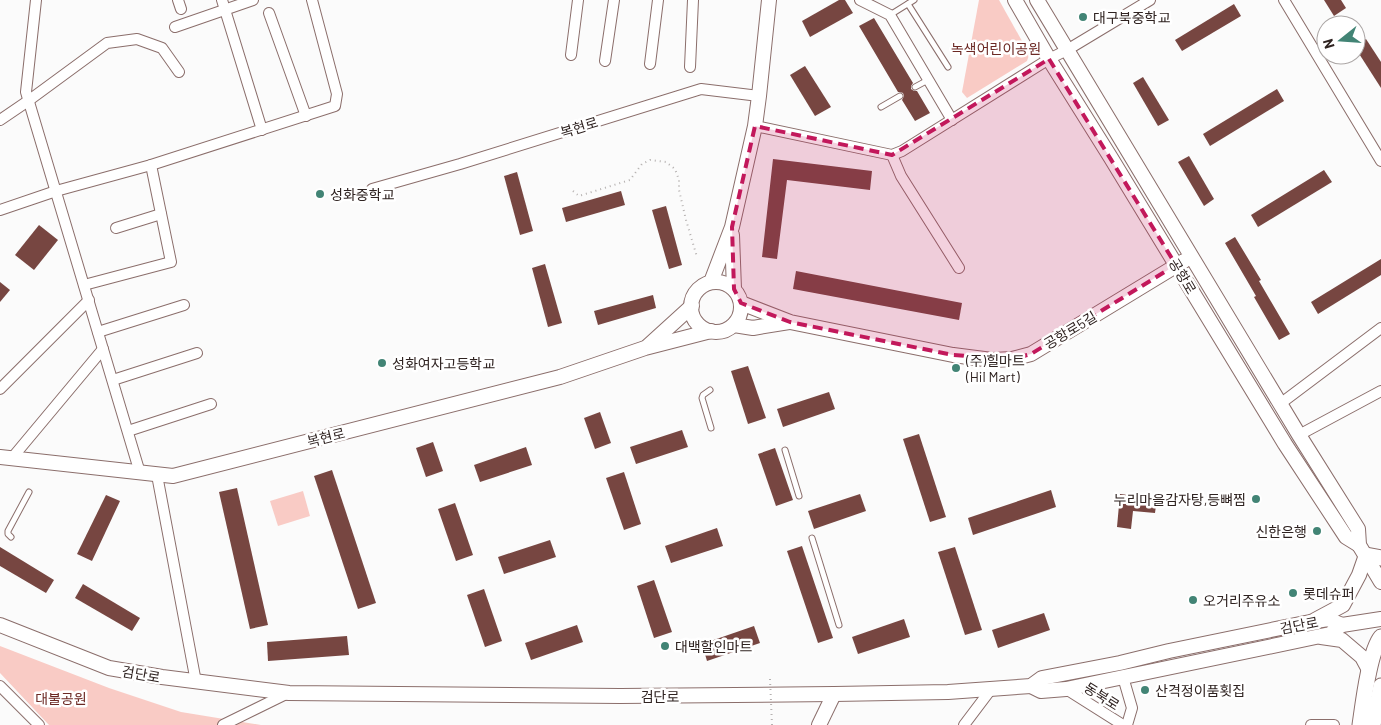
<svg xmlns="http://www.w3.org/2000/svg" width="1381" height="725" viewBox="0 0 1381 725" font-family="Barlow,'Noto Sans KR',sans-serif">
<rect width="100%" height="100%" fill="#fbfbfb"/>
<g fill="#f9cbc5">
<polygon points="979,0 999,0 1027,50 1029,55 1027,61 967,98 962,92"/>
<polygon points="303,491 310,516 278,526 270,501"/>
<polygon points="0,646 109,688 181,712 261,725 49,725 0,673"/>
</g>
<g fill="#774641">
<polygon points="839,0 845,0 853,13 810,37 802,21"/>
<polygon points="1324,0 1341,0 1346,8 1334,16"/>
<polygon points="1234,4 1241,16 1182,51 1175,40"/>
<polygon points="874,18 913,83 911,86 911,89 914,91 917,91 930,113 915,121 902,100 904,96 903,93 900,92 898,92 859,26"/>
<polygon points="1366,39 1381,62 1381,88 1356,49 1356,45"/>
<polygon points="805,66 831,107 815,116 790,75"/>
<polygon points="1143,77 1169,120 1158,126 1133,83"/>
<polygon points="1277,89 1284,101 1210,146 1203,134"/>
<polygon points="1189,156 1214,199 1204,206 1178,162"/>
<polygon points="773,159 872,171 870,190 787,180 777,259 762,257"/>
<polygon points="1324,170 1332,182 1258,227 1251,215"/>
<polygon points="517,172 533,231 520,235 504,176"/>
<polygon points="621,191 625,205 566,222 562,208"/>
<polygon points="666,206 682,265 669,269 652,210"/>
<polygon points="39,225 58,240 34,270 15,255"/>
<polygon points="1235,237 1261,280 1259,281 1290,334 1279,340 1254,297 1256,296 1225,243"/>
<polygon points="1381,259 1381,275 1318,314 1311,302"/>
<polygon points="545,264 562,323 548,327 532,268"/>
<polygon points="796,271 962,303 959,320 793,289"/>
<polygon points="0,282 10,290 0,302"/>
<polygon points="653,295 656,308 598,325 594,311"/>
<polygon points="748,366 766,418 748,424 731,371"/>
<polygon points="829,392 835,409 783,427 777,409"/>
<polygon points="600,412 611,443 595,449 584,418"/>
<polygon points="682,430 688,447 636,464 630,447"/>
<polygon points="919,434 946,517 930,522 903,439"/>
<polygon points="433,442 443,471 426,477 416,448"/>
<polygon points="526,447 532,465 480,482 474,465"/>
<polygon points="775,448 793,500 776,506 758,454"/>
<polygon points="332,470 376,603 358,609 314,476"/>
<polygon points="624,472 641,524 624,530 606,478"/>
<polygon points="237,488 268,625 250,629 219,492"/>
<polygon points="1051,490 1056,507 973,535 968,518"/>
<polygon points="860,494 866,511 814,529 808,511"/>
<polygon points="1120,494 1157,498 1155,513 1133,511 1131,529 1117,527"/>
<polygon points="106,495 120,501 92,561 77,554"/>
<polygon points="455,503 473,555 456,561 438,509"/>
<polygon points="717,528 723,546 671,563 665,546"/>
<polygon points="550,540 556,557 504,574 498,557"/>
<polygon points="802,546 833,638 818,643 787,551"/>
<polygon points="0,547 54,580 46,593 0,566"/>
<polygon points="955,547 982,630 965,635 938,552"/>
<polygon points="654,580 672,632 654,638 637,586"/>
<polygon points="83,584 140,618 132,631 75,598"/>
<polygon points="484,589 502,641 485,647 467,595"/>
<polygon points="1044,613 1050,630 998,648 992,630"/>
<polygon points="904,619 910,637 858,654 852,637"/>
<polygon points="577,625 583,642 531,660 525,643"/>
<polygon points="754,626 760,643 707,661 702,644"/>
<polygon points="347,636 349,655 268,661 267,642"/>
</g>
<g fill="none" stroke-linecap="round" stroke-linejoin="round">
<defs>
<g id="lane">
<polyline points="908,4 948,67"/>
<polyline points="890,15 914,0"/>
<polyline points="915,87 928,80"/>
<polyline points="881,107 900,96"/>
<polyline points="710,390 703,395 702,398 711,428"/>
<polyline points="785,450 799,496"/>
<polyline points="11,537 8,534 8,531 29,492"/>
<polyline points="812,538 839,625"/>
</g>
<g id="street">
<polyline points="36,0 26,92 140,473"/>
<polyline points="178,0 181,9"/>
<polyline points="222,0 262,130"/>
<polyline points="860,0 890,15 952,120"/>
<polyline points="1284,0 1381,161"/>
<polyline points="269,13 306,116"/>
<polyline points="175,27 253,0"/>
<polyline points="571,55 578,0"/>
<polyline points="605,61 614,0"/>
<polyline points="650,64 658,0"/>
<polyline points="690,67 693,0"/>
<polyline points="0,120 28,101 107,43 137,39 162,48 179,72"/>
<polyline points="755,126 892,155 902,151 1049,59 1067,50 1150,0"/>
<polyline points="892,155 901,176 959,268"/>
<polyline points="372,189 460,164 701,89 759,96"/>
<polyline points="0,210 56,191 151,165 335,106 337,94 312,0"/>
<polyline points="116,228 161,214"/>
<polyline points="84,285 171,262 151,165"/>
<polyline points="98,332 184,305"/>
<polyline points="113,380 197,353"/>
<polyline points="0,389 89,300"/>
<polyline points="1280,404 1381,328"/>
<polyline points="128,431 211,404"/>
<polyline points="1299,435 1381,391"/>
<polyline points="12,458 103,349"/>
<polyline points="157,475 196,682"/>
<polyline points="1123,677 1132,708 1127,725"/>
<polyline points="0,686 39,725"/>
<polyline points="1066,689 1123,725"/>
<polyline points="223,725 288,693"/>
<polyline points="964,725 992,688"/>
<polyline points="1311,725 1334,725"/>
</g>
<g id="secondary">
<polyline points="1015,0 1049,59 1111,158 1285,444 1346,537 1359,545"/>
<polyline points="1037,0 1299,435 1358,529 1359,545 1381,582"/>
<polyline points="732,235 734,289"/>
<polyline points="711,282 732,227 755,126 759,96 769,0"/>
<circle cx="716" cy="307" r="25"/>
<polyline points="741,303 790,322 953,355 992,360 1012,359 1031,354 1184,261"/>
<polyline points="734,325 753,328 789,322"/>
<polyline points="648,346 692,306"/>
<polyline points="0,457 173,476 560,377 645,348 711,331"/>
<polyline points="1315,620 1343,605 1359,575 1366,555"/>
<polyline points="0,625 109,668 162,677 289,693 620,696 834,694 948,692 1031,686 1042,678 1120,663 1169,651 1310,622 1328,619 1342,625"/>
<polyline points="1321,637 1342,640 1362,657 1369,670"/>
<polyline points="1031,686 1041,691 1066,689 1330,634 1342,625 1381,619"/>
<polyline points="819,725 834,694"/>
</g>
<g id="primary">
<polyline points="1366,555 1381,558"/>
<path d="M1360,725C1363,705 1369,652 1381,637"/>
<polyline points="1373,725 1381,686"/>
</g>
</defs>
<use href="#lane" stroke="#8b6e6b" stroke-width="7"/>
<use href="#street" stroke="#8b6e6b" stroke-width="12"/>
<use href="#secondary" stroke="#8b6e6b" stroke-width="16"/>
<use href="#primary" stroke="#8b6e6b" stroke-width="17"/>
<polyline stroke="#b5b1b0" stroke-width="2" stroke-dasharray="1 4" stroke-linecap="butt" points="573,191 579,196 630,180 642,164 650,160 666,162 675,169 679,180 679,190 686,220 697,257"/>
<use href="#lane" stroke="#fff" stroke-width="5"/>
<use href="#street" stroke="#fff" stroke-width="10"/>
<use href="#secondary" stroke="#fff" stroke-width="14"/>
<use href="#primary" stroke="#fff" stroke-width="15"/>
<polyline stroke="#b5b1b0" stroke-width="2" stroke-dasharray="1 4" stroke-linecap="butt" points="770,679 772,725"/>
</g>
<path fill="#c2185b" fill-opacity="0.2" stroke="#c2185b" stroke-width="4" stroke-dasharray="10 6" stroke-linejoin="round" d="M1049,59L1176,265L1031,354L1012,359L953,355L790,322L741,303L734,289L732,227L755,126L892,155Z"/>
<g fill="#428475" stroke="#fff" stroke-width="2">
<circle cx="1083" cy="17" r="5"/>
<circle cx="320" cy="194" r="5"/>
<circle cx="382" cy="363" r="5"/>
<circle cx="956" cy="368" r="5"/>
<circle cx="1256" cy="499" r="5"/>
<circle cx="1317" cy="531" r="5"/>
<circle cx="1293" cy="593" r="5"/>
<circle cx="1193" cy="600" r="5"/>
<circle cx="665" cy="646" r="5"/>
<circle cx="1145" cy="690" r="5"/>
</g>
<g text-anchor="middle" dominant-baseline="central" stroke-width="5" stroke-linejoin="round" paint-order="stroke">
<g font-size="14" fill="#2f2321" stroke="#fff" text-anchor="start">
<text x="1093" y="17">대구북중학교</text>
<text x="330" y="194">성화중학교</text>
<text x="966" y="360">(주)힐마트<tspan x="966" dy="16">(Hil Mart)</tspan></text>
<text x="392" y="363">성화여자고등학교</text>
<text x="1246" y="499" text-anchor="end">누리마을감자탕,등뼈찜</text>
<text x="1307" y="531" text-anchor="end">신한은행</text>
<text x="1303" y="593">롯데슈퍼</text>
<text x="1203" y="600">오거리주유소</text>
<text x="675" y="646">대백할인마트</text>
<text x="1155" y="690">산격정이품횟집</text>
</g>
<g font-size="14" fill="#6c2924" stroke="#fff">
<text x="996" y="48">녹색어린이공원</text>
<text x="61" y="698">대불공원</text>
</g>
<g font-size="14" fill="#2f2321" stroke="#fff">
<text transform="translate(579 127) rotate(-17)">복현로</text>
<text transform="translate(1183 276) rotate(59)">공항로</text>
<text transform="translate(1070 330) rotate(-31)">공항로5길</text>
<text transform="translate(326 437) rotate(-14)">복현로</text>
<text transform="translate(1299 625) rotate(-11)">검단로</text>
<text transform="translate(141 674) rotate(10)">검단로</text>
<text x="660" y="696">검단로</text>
<text transform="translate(1102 696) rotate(32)">동북로</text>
</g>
</g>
<g transform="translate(1341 40) rotate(253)"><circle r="24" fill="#ffffff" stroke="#aca7a6"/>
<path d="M0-4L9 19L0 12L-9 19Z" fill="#428475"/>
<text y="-8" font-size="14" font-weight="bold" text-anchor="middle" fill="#2f2321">N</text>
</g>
</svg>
